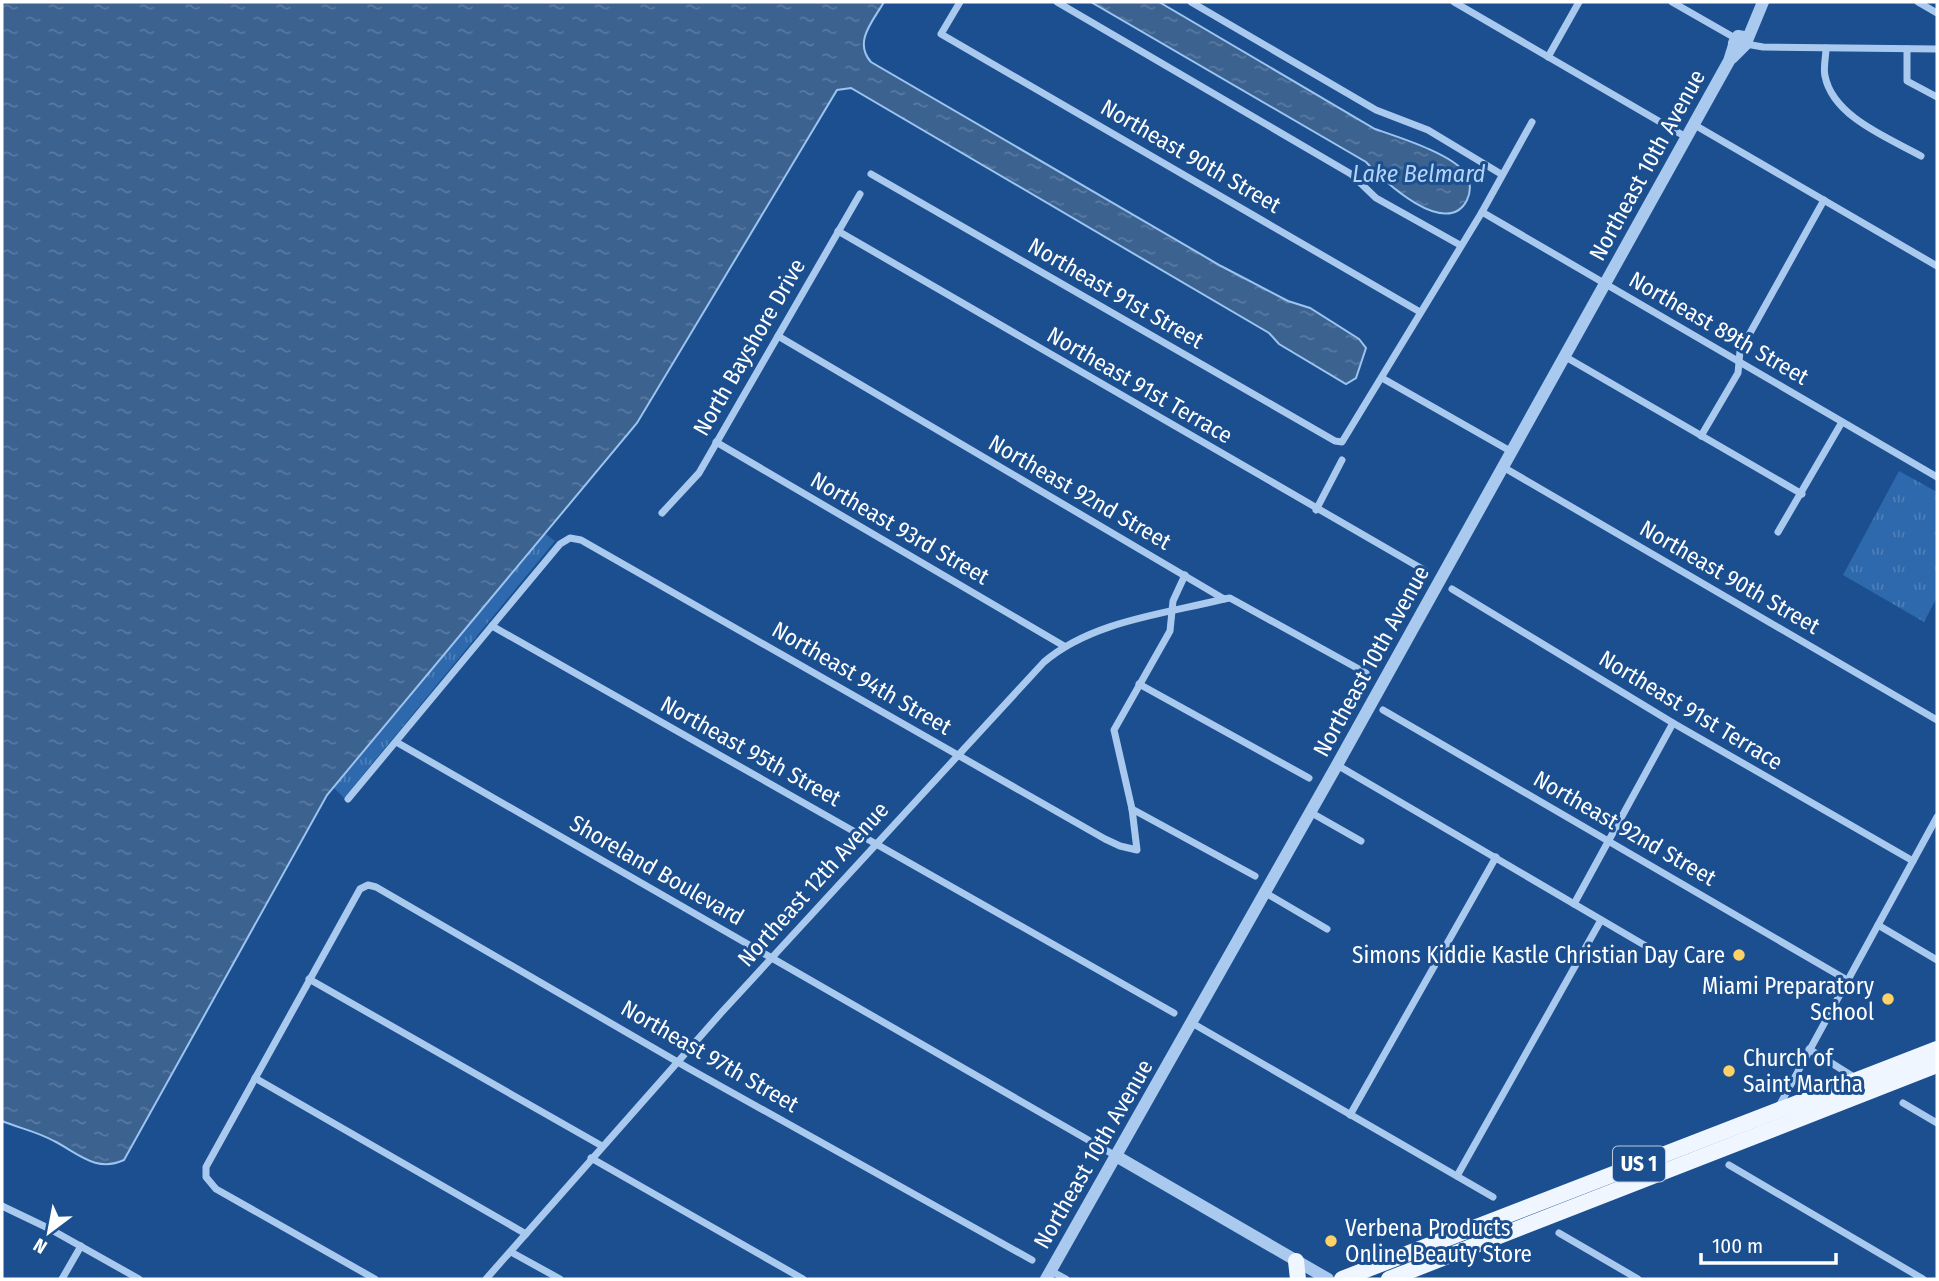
<svg xmlns="http://www.w3.org/2000/svg" width="1939" height="1281" viewBox="0 0 1939 1281" font-family="'Fira Sans Condensed',sans-serif">
<defs>
<pattern id="grass-tufts" width="24" height="20" patternUnits="userSpaceOnUse" patternTransform="scale(1.75)"><rect width="24" height="20" fill="#2e69ad"/><path d="M3 7l-1-3M5 7V3M7 7l1-3M15 17l-1-3M17 17v-4M19 17l1-3" fill="none" stroke="#4d80b9"/></pattern>
<pattern id="water-ripples" width="26" height="14" patternUnits="userSpaceOnUse" patternTransform="scale(1.75)"><rect width="26" height="14" fill="#3c6290"/><path d="M2 4q2-2 4 0t4 0M15 11q2-2 4 0t4 0" fill="none" stroke="#597aa1"/></pattern>
</defs>
<rect width="100%" height="100%" fill="#1b4f8f"/>
<g fill="url(#grass-tufts)">
<polygon points="1899,471 1937,492 1937,597 1924,622 1843,575"/>
<polygon points="544,533 555,541 344,798 334,788"/>
</g>
<g fill="url(#water-ripples)" stroke="#9cc4f0" stroke-width="2">
<path d="M2,2H884C873,21 853,42 871,62L1221,266L1288,301L1310,308L1359,339L1366,348L1356,378L1346,384L1279,344L1269,333L851,88L837,90L637,423L327,795L124,1160C96,1173 78,1153 54,1141C38,1132 19,1128 2,1121Z"/>
<path d="M1091,2H1159L1375,129C1398,137 1453,154 1466,174C1471,182 1471,192 1467,200C1447,240 1383,181 1366,162Z"/>
</g>
<g fill="none" stroke-linecap="round" stroke-linejoin="round">
<g stroke="#a9c9ee" stroke-width="7">
<polyline points="960,2 941,34 1420,312"/>
<polyline points="1057,2 1351,174 1376,198 1460,245"/>
<polyline points="1191,2 1376,110 1428,130 1501,174"/>
<polyline points="1454,2 1686,137"/>
<polyline points="1672,2 1735,38"/>
<polyline points="1918,2 1937,13"/>
<polyline points="1746,44 1763,47 1937,49"/>
<path d="M1826,48C1826,57 1823,68 1825,76C1833,117 1889,138 1921,156"/>
<polyline points="1907,49 1907,81 1937,97"/>
<polyline points="1548,57 1579,2"/>
<polyline points="1693,124 1937,266"/>
<polyline points="871,174 1335,441 1342,442 1482,212 1532,122"/>
<polyline points="1482,212 1937,477"/>
<polyline points="838,231 1424,570"/>
<polyline points="778,336 1224,599 1230,598 1366,673"/>
<polyline points="1564,356 1802,494"/>
<polyline points="1382,378 1512,452"/>
<polyline points="1701,436 1738,373 1740,351 1824,200"/>
<polyline points="716,442 1064,646"/>
<polyline points="1503,467 1937,720"/>
<polyline points="1316,510 1342,460"/>
<polyline points="662,513 699,473 860,194"/>
<polyline points="1778,532 1842,422"/>
<polyline points="1452,589 1673,723 1913,861"/>
<polyline points="492,626 1174,1013"/>
<polyline points="1139,684 1309,778"/>
<polyline points="1383,710 1847,980"/>
<polyline points="398,743 1116,1156"/>
<polyline points="1337,765 1651,949"/>
<polyline points="348,799 560,544 570,538 581,540 1105,839 1120,846 1137,850 1132,809 1114,730 1170,631 1173,601 1185,575"/>
<polyline points="1132,809 1255,876"/>
<polyline points="1310,812 1361,841"/>
<polyline points="1264,892 1327,929"/>
<polyline points="1574,904 1673,723"/>
<polyline points="1878,925 1937,960"/>
<polyline points="309,979 602,1146"/>
<polyline points="1192,1023 1493,1197"/>
<polyline points="1809,1049 1857,1079"/>
<polyline points="255,1078 526,1234"/>
<polyline points="1903,1103 1937,1123"/>
<polyline points="1778,1108 1937,817"/>
<polyline points="1350,1115 1496,857"/>
<polyline points="591,1158 803,1279"/>
<polyline points="1729,1165 1923,1279"/>
<polyline points="1457,1176 1601,920"/>
<polyline points="2,1206 50,1229 139,1279"/>
<polyline points="1559,1233 1638,1279"/>
<polyline points="511,1252 560,1279"/>
<polyline points="1051,1271 1066,1279"/>
<polyline points="62,1279 81,1246"/>
<polyline points="375,1279 216,1189 206,1177 206,1167 360,889 368,885 376,887 688,1068 1032,1260"/>
<path d="M486,1279L721,1013L1044,662C1092,621 1164,614 1224,599"/>
</g>
<g stroke="#a9c9ee" stroke-width="12">
<polyline points="1746,43 1763,2"/>
<polyline points="1732,58 1746,44 1744,37 1738,36 1734,43 1740,48"/>
<polyline points="1116,1156 1328,1279"/>
<polyline points="1046,1279 1337,765 1729,61 1734,45"/>
</g>
<g stroke="#f0f6ff" stroke-width="16">
<polyline points="1296,1261 1298,1279"/>
<polyline points="1342,1279 1937,1049"/>
<polyline points="1389,1279 1937,1065"/>
</g>
</g>
<g fill="#ffd166" stroke="#1b4f8f" stroke-width="2.5">
<circle cx="1739" cy="955" r="7"/>
<circle cx="1888" cy="999" r="7"/>
<circle cx="1729" cy="1071" r="7"/>
<circle cx="1331" cy="1241" r="7"/>
</g>
<g text-anchor="middle" dominant-baseline="central" stroke-width="6" stroke-linejoin="round" paint-order="stroke">
<rect fill="#1b4f8f" stroke="#bbcadd" stroke-width="2" x="1613" y="1146.5" width="52" height="35" rx="5"/>
<g font-size="21" font-weight="bold" fill="#fff">
<text x="1639" y="1164">US 1</text>
</g>
<g font-size="23" fill="#fff" stroke="#1b4f8f">
<text transform="translate(1191 156) rotate(30)">Northeast 90th Street</text>
<text transform="translate(1647 165) rotate(-61)">Northeast 10th Avenue</text>
<text transform="translate(1116 293) rotate(30)">Northeast 91st Street</text>
<text transform="translate(1719 328) rotate(30)">Northeast 89th Street</text>
<text transform="translate(749 347) rotate(-60)">North Bayshore Drive</text>
<text transform="translate(1140 385) rotate(30)">Northeast 91st Terrace</text>
<text transform="translate(1080 492) rotate(30)">Northeast 92nd Street</text>
<text transform="translate(900 528) rotate(30)">Northeast 93rd Street</text>
<text transform="translate(1730 577) rotate(30)">Northeast 90th Street</text>
<text transform="translate(1371 661) rotate(-61)">Northeast 10th Avenue</text>
<text transform="translate(862 678) rotate(30)">Northeast 94th Street</text>
<text transform="translate(1691 710) rotate(31)">Northeast 91st Terrace</text>
<text transform="translate(751 751) rotate(29)">Northeast 95th Street</text>
<text transform="translate(1625 828) rotate(30)">Northeast 92nd Street</text>
<text transform="translate(657 870) rotate(30)">Shoreland Boulevard</text>
<text transform="translate(813 884) rotate(-48)">Northeast 12th Avenue</text>
<text transform="translate(710 1056) rotate(30)">Northeast 97th Street</text>
<text transform="translate(1093 1154) rotate(-60)">Northeast 10th Avenue</text>
</g>
<g font-size="23" fill="#fff" stroke="#1b4f8f" text-anchor="end">
<text x="1725" y="955">Simons Kiddie Kastle Christian Day Care</text>
<text x="1874" y="986">Miami Preparatory<tspan x="1874" dy="26">School</tspan></text>
<text x="1743" y="1058" text-anchor="start">Church of<tspan x="1743" dy="26">Saint Martha</tspan></text>
<text x="1345" y="1228" text-anchor="start">Verbena Products<tspan x="1345" dy="26">Online Beauty Store</tspan></text>
</g>
<g font-size="24" font-style="italic" fill="#b5d3f5" stroke="#1b4f8f">
<text x="1419" y="174">Lake Belmard</text>
</g>
</g>
<rect width="1939" height="1281" fill="none" stroke="#ffffff" stroke-width="7"/>
<g transform="translate(49 1232) rotate(212)" stroke="#1b4f8f" stroke-width="5" paint-order="stroke">
<path d="M0-5L12 26L0 18L-12 26Z" fill="#ffffff"/>
<text y="-10" font-size="19" font-weight="bold" text-anchor="middle" fill="#ffffff">N</text>
</g>
<path d="M1701 1253v10h135v-10" fill="none" stroke="#ffffff" stroke-width="3.5"/>
<text x="1712" y="1253" font-size="21" fill="#ffffff" stroke="#1b4f8f" stroke-width="5" paint-order="stroke">100 m</text>
</svg>
